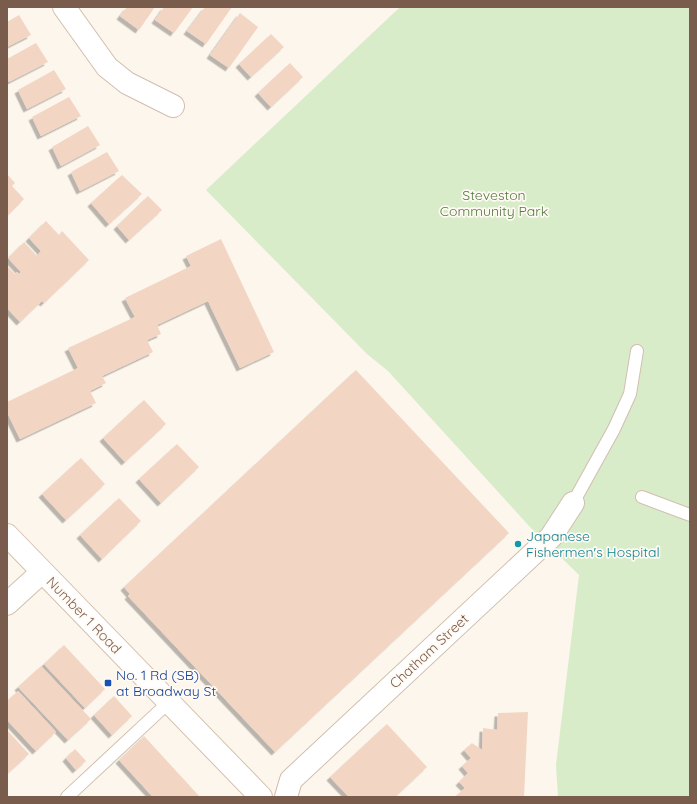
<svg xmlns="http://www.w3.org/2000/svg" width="697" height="804" viewBox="0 0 697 804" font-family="Quicksand,sans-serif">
<defs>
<filter id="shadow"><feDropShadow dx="-3.5" dy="3.5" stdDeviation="0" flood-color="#0004"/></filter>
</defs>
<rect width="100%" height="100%" fill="#fdf6ec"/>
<polygon fill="#d8ecc9" points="400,7 690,7 690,797 558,797 556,765 579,575 530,527 388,371 367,354 206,190"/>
<g fill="#f3d5c3" filter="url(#shadow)">
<polygon points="127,7 155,7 139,30 120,16"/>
<polygon points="164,7 193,7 174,33 155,20"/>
<polygon points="205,7 232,7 206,44 187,31"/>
<polygon points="240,13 258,27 229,68 210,55"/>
<polygon points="19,15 31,35 7,47 7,22"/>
<polygon points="271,34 284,47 251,77 239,64"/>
<polygon points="36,43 48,62 9,82 7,78 7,59"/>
<polygon points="290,63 303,77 271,107 258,93"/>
<polygon points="54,70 66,89 27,109 18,90"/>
<polygon points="69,97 81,116 41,136 32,117"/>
<polygon points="88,126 100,145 61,166 52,147"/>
<polygon points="107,152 119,171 80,191 71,172"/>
<polygon points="7,174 15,183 12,186 24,199 7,216"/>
<polygon points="122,175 142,194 109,224 91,203"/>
<polygon points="148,196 162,210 129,240 117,226"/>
<polygon points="46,221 59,235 62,231 89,260 44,303 42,301 20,322 7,308 7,266 15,274 17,272 19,274 21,272 8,258 24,242 37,256 41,251 29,238"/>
<polygon points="221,239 274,352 240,368 208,301 157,325 161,334 147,340 153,352 102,376 106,383 90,391 96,403 20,439 7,412 7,402 78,368 68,348 135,317 125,298 191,266 186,256"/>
<polygon points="356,370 509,533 275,752 128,596 130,594 124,587"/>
<polygon points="144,400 166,424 125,462 103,438"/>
<polygon points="177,444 199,467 161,503 139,479"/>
<polygon points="81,458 105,484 66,520 42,494"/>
<polygon points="119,498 141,521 102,559 80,535"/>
<polygon points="64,645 105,689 85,708 44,664"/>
<polygon points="41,666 91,719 68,740 18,687"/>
<polygon points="18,691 56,732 36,751 7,720 7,701"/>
<polygon points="114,696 132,716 112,735 94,715"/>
<polygon points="528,712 524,797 458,797 457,795 465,788 459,782 468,773 462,766 471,758 464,750 472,743 482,750 483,728 497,730 498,713"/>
<polygon points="387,724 427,767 395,797 349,797 330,777"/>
<polygon points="7,730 29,754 7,774"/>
<polygon points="144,736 200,797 153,797 119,760"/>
<polygon points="75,749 86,761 76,770 66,758"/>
</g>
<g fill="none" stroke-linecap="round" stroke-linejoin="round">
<defs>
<g id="lane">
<polyline points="642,497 690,515"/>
<polyline points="573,503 614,429 630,394 637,351"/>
<polyline points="67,797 169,702"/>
</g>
<g id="street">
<polyline points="64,7 107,67 127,83 173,106"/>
<polyline points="7,604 42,572"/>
<polyline points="286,797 291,780 551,537 573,503"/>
</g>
<polyline id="secondary" points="7,535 261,797"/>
</defs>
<use href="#lane" stroke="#d1beb0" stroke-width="14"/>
<use href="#street" stroke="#d1beb0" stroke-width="24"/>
<use href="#secondary" stroke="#d6c0b0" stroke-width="24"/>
<use href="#lane" stroke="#fff" stroke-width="12"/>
<use href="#street" stroke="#fff" stroke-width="22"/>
<use href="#secondary" stroke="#fff" stroke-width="22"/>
</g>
<circle fill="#0f9aa8" stroke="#fffaf3" stroke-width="1.5" cx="518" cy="544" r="4"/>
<rect fill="#1a4fb4" stroke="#fffaf3" stroke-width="1.5" x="104" y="679" width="8" height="8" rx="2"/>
<g text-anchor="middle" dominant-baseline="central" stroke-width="3.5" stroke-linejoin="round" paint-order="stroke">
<g font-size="14" fill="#537a41" stroke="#fffaf3">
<text x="494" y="195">Steveston<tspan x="494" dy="16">Community Park</tspan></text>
</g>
<g font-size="14" fill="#0d838f" stroke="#fffaf3" text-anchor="start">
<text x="526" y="536">Japanese<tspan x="526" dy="16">Fishermen's Hospital</tspan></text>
</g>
<g font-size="14" fill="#7a5c4d" stroke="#fffaf3">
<text transform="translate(84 615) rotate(46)">Number 1 Road</text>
<text transform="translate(429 651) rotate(-43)">Chatham Street</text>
</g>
<g font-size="14" fill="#164399" stroke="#fffaf3" text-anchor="start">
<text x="116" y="675">No. 1 Rd (SB)<tspan x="116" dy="16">at Broadway St</tspan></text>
</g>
</g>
<rect width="697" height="804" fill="none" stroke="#7a5c4d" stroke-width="16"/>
</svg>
